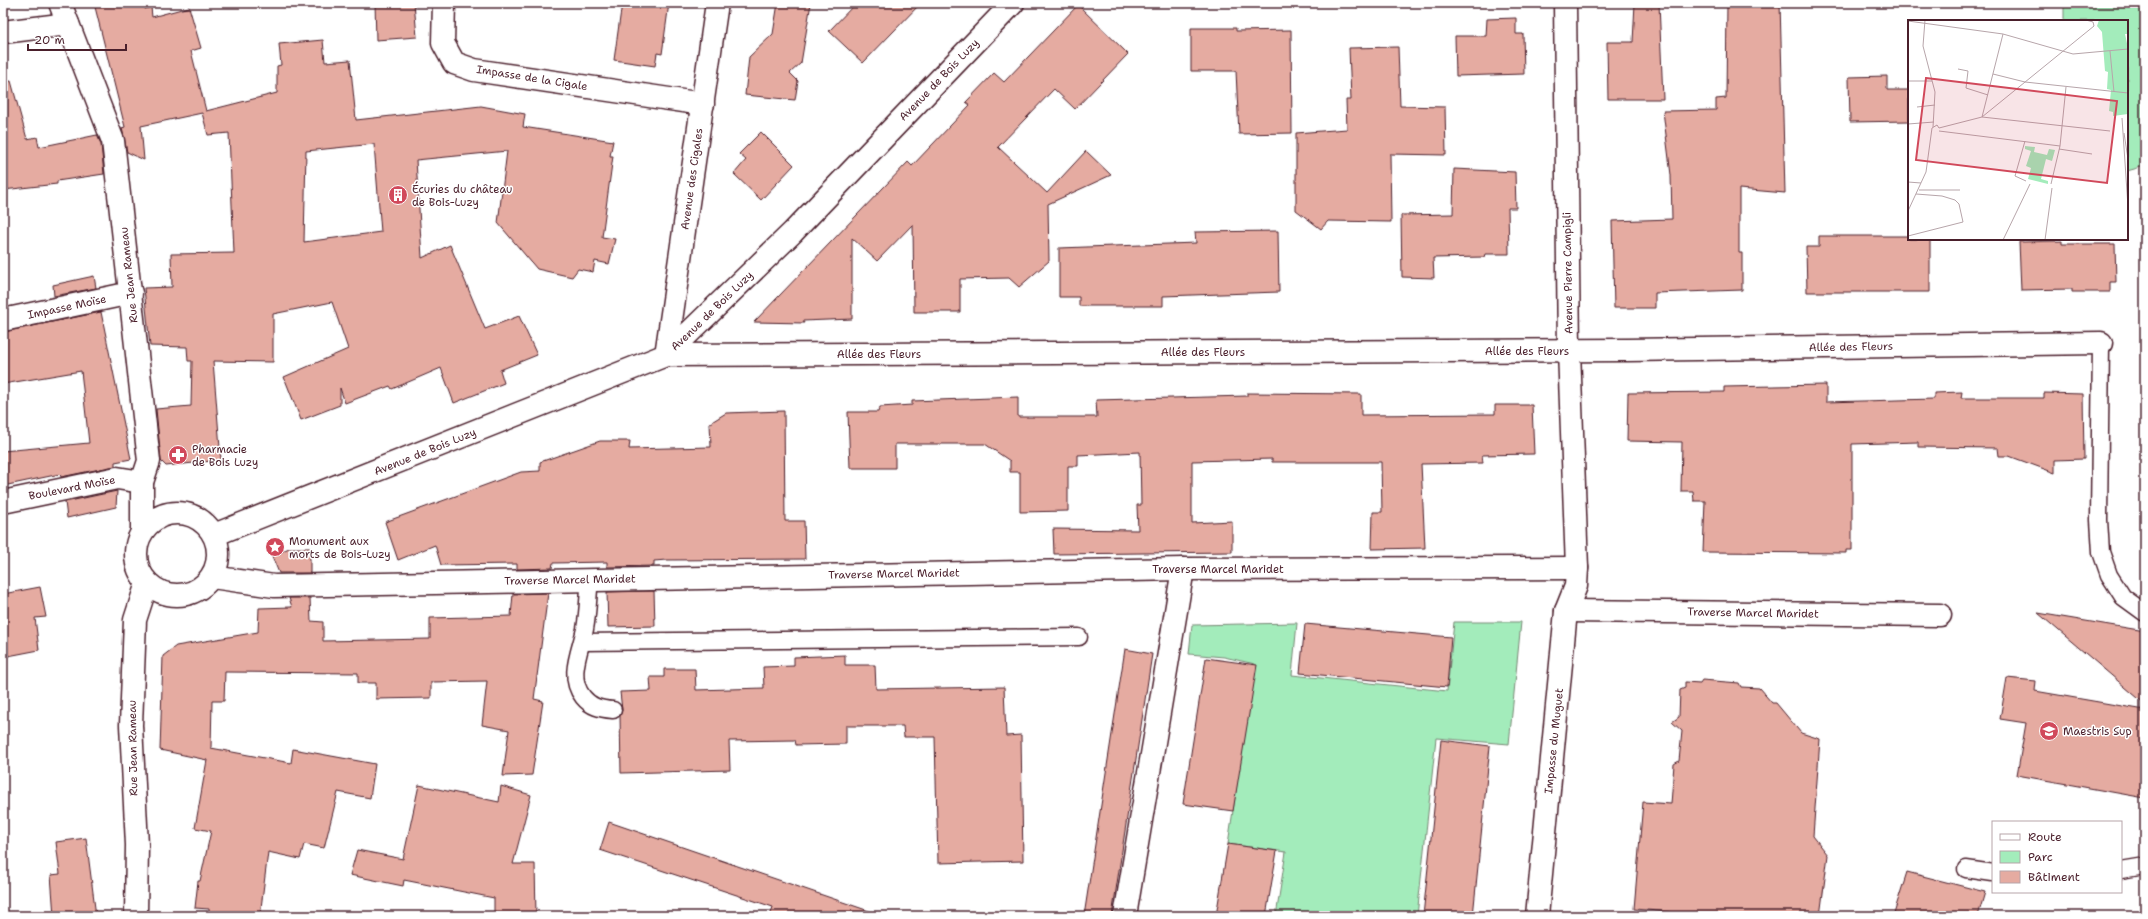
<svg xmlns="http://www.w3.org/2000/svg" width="2148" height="919" viewBox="0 0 2148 919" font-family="'Shantell Sans',sans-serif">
<rect width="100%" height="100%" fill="#fff"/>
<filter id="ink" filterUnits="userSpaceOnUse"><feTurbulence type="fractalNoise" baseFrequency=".025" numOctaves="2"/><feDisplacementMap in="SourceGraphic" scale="8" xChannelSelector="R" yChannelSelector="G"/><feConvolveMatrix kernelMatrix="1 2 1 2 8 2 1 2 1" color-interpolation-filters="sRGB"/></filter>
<g filter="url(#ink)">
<g fill="#a3ecbb" stroke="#768673">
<polygon points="2064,3 2145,3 2145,166 2127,171 2127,21 2064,21"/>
<polygon points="1454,622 1521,622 1509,744 1436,738 1417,916 1276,916 1286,852 1228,844 1255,664 1224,657 1189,654 1192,625 1297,623 1292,675 1447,691"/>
</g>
<g fill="#e5aba1" stroke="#4a1f2b" fill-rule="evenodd">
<path d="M94,3H144L145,9L151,7L152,17L189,7L201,48L191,51L206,111L277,93V66L281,65L279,44L323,40L325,62L350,60L356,120L481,106L525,114L523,127L613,141L610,156H613L602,237L615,239L609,264L595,261L593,272L578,269L572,277L537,269L498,223L507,151L416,160L422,258L450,245L485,329L519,316L537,355L500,370L504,383L454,403L441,368L392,389L390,386L345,403L340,388V405L301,420L284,377L348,349L332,302L273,314V362L213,361L221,460L166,466L161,461L156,409L191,406L192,361H188L187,347L150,346L144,288L172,287L171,254L234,253L229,133L208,135L202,113L141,126L144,160L127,152L122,128L125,127ZM374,144L381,232L304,242L306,151Z"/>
<polygon points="375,3 414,3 417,37 376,40"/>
<polygon points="622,3 669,3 662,54 657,53 655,66 614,60"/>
<polygon points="778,3 811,3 801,63 790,73 798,81 795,100 745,95 749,57 773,34"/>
<polygon points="856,3 921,3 863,63 829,31"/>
<polygon points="1635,3 1659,3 1663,99 1608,99 1607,42 1633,42"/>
<polygon points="1727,3 1780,3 1785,193 1739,189 1739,253 1742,253 1742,290 1655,293 1655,308 1614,308 1612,221 1672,219 1671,175 1663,111 1716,110 1716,99 1726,98"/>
<polygon points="1078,5 1128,54 1075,109 1054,89 998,147 1047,193 1086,151 1111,175 1048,204 1049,261 1019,287 1009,278 960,279 960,312 914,312 913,224 877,261 852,238 852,319 803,321 804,323 754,322 908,162 912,166 970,105 966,102 994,73 1004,82"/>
<polygon points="1516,18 1516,34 1523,34 1524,74 1456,76 1455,36 1486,36 1487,19"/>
<polygon points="1191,28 1236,28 1236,31 1291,30 1292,133 1239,134 1236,71 1191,71"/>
<polygon points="1398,47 1400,106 1445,107 1446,155 1390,154 1391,222 1328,221 1321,229 1296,210 1296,133 1347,129 1346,100 1351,100 1349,48"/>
<polygon points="1887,76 1887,90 1909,90 1909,121 1850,122 1849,77"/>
<polygon points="11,81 27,139 37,137 39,147 97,135 101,144 104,174 57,181 57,184 3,190 3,82"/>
<polygon points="761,132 794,165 761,200 734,174 746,160 739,154"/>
<polygon points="1454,169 1515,172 1516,208 1508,208 1509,254 1485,254 1484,257 1433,258 1434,278 1402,277 1401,215 1453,214"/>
<polygon points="1278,231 1279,292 1163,296 1163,306 1079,306 1079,297 1059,297 1059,248 1196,243 1195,232"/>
<polygon points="1819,236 1909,236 1909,239 1930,239 1930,292 1807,292 1806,247 1819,247"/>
<polygon points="2062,241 2062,244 2115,244 2116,282 2110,282 2110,292 2072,292 2072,289 2021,290 2019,242"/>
<polygon points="94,276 96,288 54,296 53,285"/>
<polygon points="101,312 131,459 115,462 115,466 61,477 60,474 3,486 3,451 89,443 81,371 3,384 3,332"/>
<polygon points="1826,385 1826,402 1934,399 1934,393 1962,392 1961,398 2044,398 2044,393 2083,394 2084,459 2055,460 2055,473 2009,456 1999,456 1998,448 1918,447 1918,442 1852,444 1852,550 1846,550 1846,553 1703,552 1705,501 1694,501 1693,491 1681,491 1682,442 1627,441 1628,393 1724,392 1724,387"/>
<polygon points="1247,393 1361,394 1361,415 1495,414 1495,405 1532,405 1534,454 1482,455 1483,463 1421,464 1425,548 1372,549 1373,512 1382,512 1381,462 1272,462 1272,459 1192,461 1192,523 1232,521 1232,552 1054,554 1053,529 1138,530 1137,505 1141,505 1140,452 1078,455 1078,466 1068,466 1068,511 1020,512 1020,472 1010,472 1010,461 985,444 895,444 895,468 850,468 848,412 878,412 880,407 912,405 912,401 1018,397 1018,417 1097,417 1096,400 1247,396"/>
<polygon points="784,411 785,521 804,521 805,559 667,560 654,561 654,566 607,567 607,562 553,563 552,568 517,569 517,564 441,565 435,545 398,560 385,522 521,472 540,471 540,462 600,441 630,441 629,449 711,447 710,423 726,413"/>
<polygon points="117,491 116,507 67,518 65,502"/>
<polygon points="289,548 310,548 310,573 279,573 272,556"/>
<polygon points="40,587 46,617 35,618 39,650 3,657 3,594"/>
<polygon points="654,591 655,626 608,627 607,592"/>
<polygon points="548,593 534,699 543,701 532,775 503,776 509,730 482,725 487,681 431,682 431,698 376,699 376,683 358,683 358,673 225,672 224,701 212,701 211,748 291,763 293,749 375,764 370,798 338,792 324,848 304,844 300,859 268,852 260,916 209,916 209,909 195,908 198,881 200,881 211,831 195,828 207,760 160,750 163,656 176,646 258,632 259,608 292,607 289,598 310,598 311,621 323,622 323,641 430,639 430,618 511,616 513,594"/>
<polygon points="2038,613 2145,631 2145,704"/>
<polygon points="1305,624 1451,637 1447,687 1300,673"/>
<polygon points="1125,649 1152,654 1112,916 1084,916"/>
<polygon points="845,655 845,665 875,665 876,689 1004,687 1006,736 1021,735 1023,861 938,863 935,737 904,737 903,726 846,726 846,744 796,745 795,740 729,741 730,770 621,773 620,716 622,710 620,692 651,691 650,677 664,677 664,669 695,669 696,690 764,688 763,667 794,666 794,657"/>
<polygon points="1206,658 1257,665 1233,811 1183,804"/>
<polygon points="2007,678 2036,681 2035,691 2145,710 2145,798 2017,775 2026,723 2000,719"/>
<polygon points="1702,680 1739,683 1741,687 1759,688 1772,703 1776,703 1801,733 1820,739 1813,836 1828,855 1820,916 1676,916 1670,912 1634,909 1643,802 1671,804 1674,764 1679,761 1682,731 1672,722 1679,717 1680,690 1685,688 1685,682 1700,683"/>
<polygon points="1441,740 1490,746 1473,916 1423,916"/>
<polygon points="419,785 499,802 501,786 531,795 513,864 535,864 536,916 494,916 494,898 404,880 403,886 350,875 357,850 403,859"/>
<polygon points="609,822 872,912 872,916 770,916 773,907 600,850"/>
<polygon points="86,838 96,916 54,916 51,875 60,874 56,842"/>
<polygon points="1228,844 1277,851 1266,916 1216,916"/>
<polygon points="1907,872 1985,892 1978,916 1893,916"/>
</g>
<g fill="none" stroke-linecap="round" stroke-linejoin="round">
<defs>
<g id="lane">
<polyline points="2101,343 2099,520 2101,552 2109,575 2123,597 2145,613"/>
<path d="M590,579C588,596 588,613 585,629C580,652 567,677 583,697C591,707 600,709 613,710"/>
<polyline points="582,642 1079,637"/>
<polyline points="1966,869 1993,873"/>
<polyline points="2121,870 2145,866"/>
</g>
<g id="street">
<polyline points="60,3 113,141 149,461 142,482 142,532"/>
<polyline points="444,3 443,43 454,63 474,70 703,104"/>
<polyline points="717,3 666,355 1627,350 2101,343"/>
<polyline points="3,32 68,24"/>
<polyline points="3,320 131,293"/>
<polyline points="3,502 117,478 142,482"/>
<circle cx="177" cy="554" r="41"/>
<polyline points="214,535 666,355 793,232 1013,3"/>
<polyline points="212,577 274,586 1183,569 1577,568"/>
<polyline points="1566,611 1940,615"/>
<polyline points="136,916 137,845 131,725 135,620 147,583"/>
<polyline points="1125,916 1183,569"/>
<polyline points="1537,916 1566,611 1576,586 1577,568 1569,350 1565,3"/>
</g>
</defs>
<use href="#lane" stroke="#4a1f2b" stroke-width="19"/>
<use href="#street" stroke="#4a1f2b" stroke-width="25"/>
<use href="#lane" stroke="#fff" stroke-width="16"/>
<use href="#street" stroke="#fff" stroke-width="22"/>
</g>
</g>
<defs>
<symbol id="building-disc" viewBox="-11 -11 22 22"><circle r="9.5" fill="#d1495b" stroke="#fff"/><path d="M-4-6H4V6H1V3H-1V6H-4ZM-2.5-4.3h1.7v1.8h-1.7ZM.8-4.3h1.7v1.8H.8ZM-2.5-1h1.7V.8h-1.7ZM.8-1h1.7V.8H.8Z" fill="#fff"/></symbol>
<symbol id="pharmacy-disc" viewBox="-11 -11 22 22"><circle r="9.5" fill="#d1495b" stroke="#fff"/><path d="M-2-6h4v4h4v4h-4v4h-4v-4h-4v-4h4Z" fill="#fff"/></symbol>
<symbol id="sight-disc" viewBox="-11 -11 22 22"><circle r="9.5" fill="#d1495b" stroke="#fff"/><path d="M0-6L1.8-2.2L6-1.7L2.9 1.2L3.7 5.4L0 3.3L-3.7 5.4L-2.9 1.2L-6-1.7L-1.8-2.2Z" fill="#fff"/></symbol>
<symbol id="university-disc" viewBox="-11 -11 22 22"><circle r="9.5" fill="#d1495b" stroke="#fff"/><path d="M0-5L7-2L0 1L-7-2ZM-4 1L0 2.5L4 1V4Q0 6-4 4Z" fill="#fff"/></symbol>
</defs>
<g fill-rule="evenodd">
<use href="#building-disc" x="387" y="184" width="22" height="22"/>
<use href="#pharmacy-disc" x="167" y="444" width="22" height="22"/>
<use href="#sight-disc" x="264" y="536" width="22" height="22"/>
<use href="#university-disc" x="2038" y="720" width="22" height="22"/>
</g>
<g text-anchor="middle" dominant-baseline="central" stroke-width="3" stroke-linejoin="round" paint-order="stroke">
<g font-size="11" fill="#4a1f2b" stroke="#fff">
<text transform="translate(532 78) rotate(9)">Impasse de la Cigale</text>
<text transform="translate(939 80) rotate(-46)">Avenue de Bois Luzy</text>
<text transform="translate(692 179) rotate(-82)">Avenue des Cigales</text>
<text transform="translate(1568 273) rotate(-91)">Avenue Pierre Campigli</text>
<text transform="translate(129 275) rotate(-96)">Rue Jean Rameau</text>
<text transform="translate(67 307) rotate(-12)">Impasse Moïse</text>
<text transform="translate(712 311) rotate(-44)">Avenue de Bois Luzy</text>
<text transform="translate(1851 347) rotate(-1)">Allée des Fleurs</text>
<text x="1527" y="351">Allée des Fleurs</text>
<text x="1203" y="352">Allée des Fleurs</text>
<text x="879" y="354">Allée des Fleurs</text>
<text transform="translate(425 452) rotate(-22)">Avenue de Bois Luzy</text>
<text transform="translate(72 488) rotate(-11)">Boulevard Moïse</text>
<text x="1218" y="569">Traverse Marcel Maridet</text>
<text transform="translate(894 574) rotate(-1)">Traverse Marcel Maridet</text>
<text transform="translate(570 580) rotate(-1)">Traverse Marcel Maridet</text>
<text transform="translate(1753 613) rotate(1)">Traverse Marcel Maridet</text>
<text transform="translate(1554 741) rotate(-84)">Impasse du Muguet</text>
<text transform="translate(133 748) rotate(-91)">Rue Jean Rameau</text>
</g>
<g font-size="11" fill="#4a1f2b" stroke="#fff" text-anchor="start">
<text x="412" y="189">Écuries du château<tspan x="412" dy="13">de Bois-Luzy</tspan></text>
<text x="192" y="449">Pharmacie<tspan x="192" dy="13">de Bois Luzy</tspan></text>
<text x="289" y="541">Monument aux<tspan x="289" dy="13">morts de Bois-Luzy</tspan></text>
<text x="2063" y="731">Maestris Sup</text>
</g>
</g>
<g transform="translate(1908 20)">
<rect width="220" height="220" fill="#fff"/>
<path d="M191,0H220V14H217L220,28V94L205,96V92L201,91L203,70L199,69L200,52L197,51L194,12L189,6ZM117,126L127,127L126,132L139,135L141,129L147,130L144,141L138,139L133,159L140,161V164L120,159L123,148L118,146L123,131L117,129Z" fill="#a3ecbb"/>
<path fill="none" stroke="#b7a5aa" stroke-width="1" d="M17,0L15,26L27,72L25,107M0,1L95,14L165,34L220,29M95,14L74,97L202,111M202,31L206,72M50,49L60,51L58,68L80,75M85,54L117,62L220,73M0,61H24M9,87L27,85M214,98L220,187M0,104L26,102M31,108L74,97L186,6L185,2L178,0M31,111L152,126M216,113L220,139M117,121L107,156L118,161M151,129L184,134M0,162L13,163M143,164L152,126L158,67M11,170H52M0,191L18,152L24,108L29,105L31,108M0,216L55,202L51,184L47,180L34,176L8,174M95,220L122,164M137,220L144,168"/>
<path fill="#d1495b" fill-opacity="0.15" stroke="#d1495b" stroke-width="2" d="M18,58L209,81L199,163L8,140Z"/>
<rect width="220" height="220" fill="none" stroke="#4a1f2b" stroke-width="2"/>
</g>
<rect width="2148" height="919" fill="none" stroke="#fff" stroke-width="16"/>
<rect x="8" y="8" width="2132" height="903" fill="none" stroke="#4a1f2b" stroke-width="1.5" filter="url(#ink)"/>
<rect x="1992" y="821" width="130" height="72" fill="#ffffff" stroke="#b7a5aa"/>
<rect x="2000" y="834" width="20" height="6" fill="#ffffff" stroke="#b7a5aa"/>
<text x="2028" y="841" font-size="12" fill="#4a1f2b">Route</text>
<rect x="2000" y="851" width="20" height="12" fill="#a3ecbb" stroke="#b7a5aa"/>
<text x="2028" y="861" font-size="12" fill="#4a1f2b">Parc</text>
<rect x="2000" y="871" width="20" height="12" fill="#e5aba1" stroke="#b7a5aa"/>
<text x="2028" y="881" font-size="12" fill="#4a1f2b">Bâtiment</text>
<path d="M28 44v6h98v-6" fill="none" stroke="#4a1f2b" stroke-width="2"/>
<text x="34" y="44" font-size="12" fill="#4a1f2b" stroke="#ffffff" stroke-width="3" paint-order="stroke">20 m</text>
</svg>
